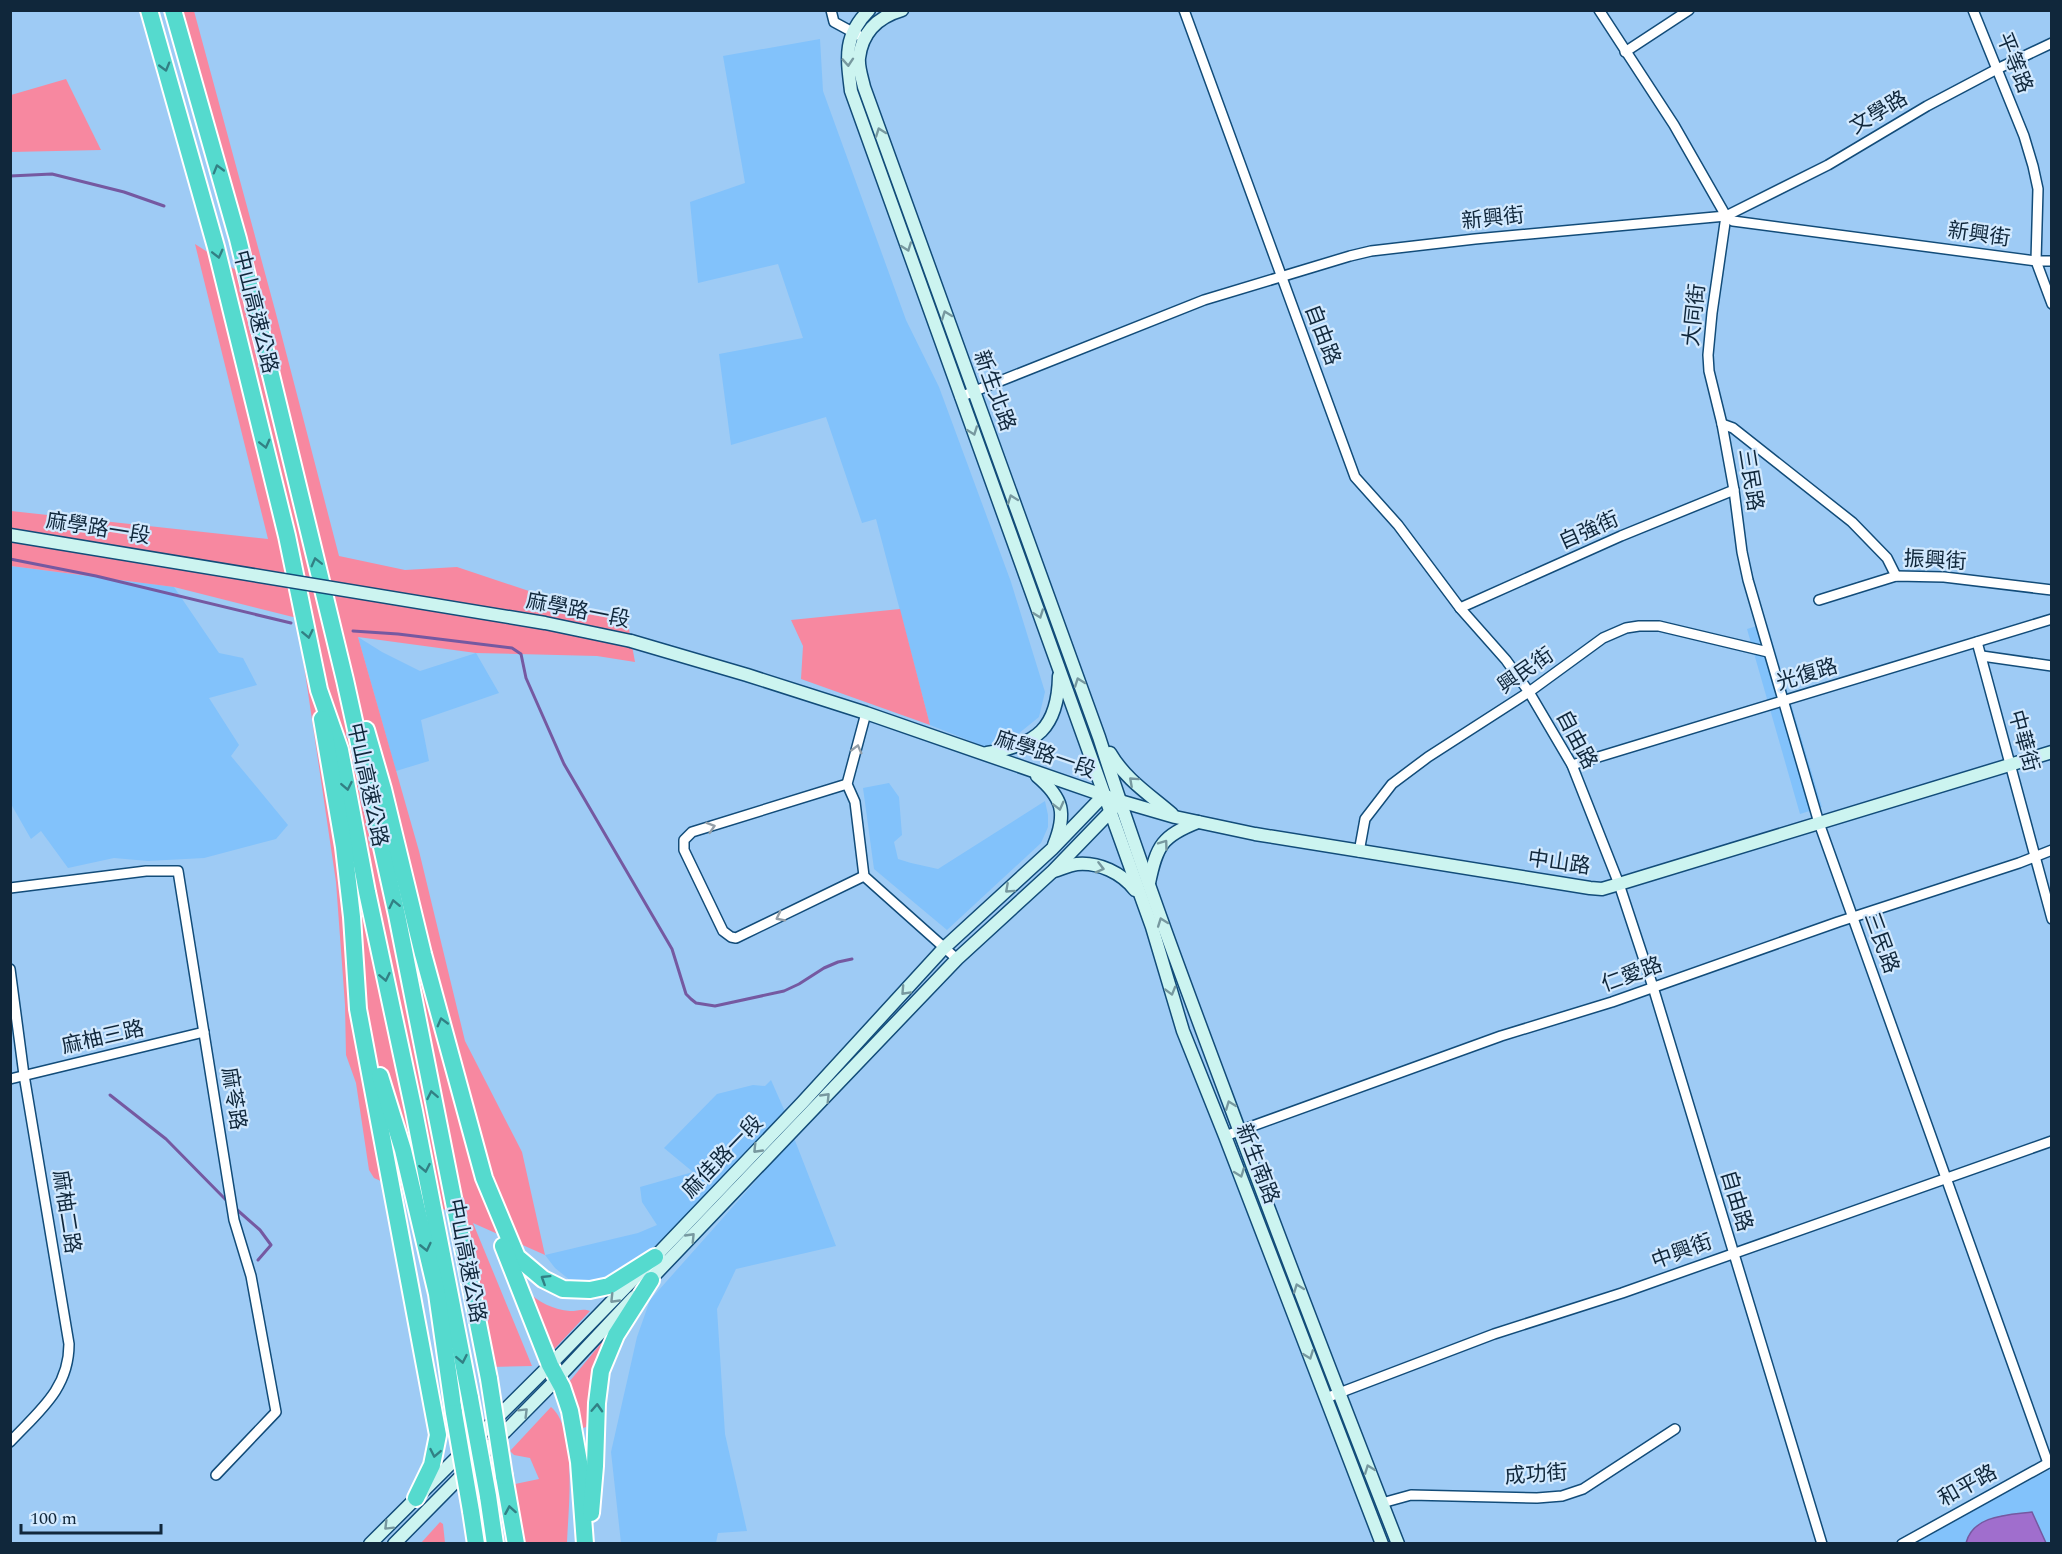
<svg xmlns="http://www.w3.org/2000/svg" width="2062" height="1554" viewBox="0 0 2062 1554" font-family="Spectral,'Noto Sans TC',serif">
<rect width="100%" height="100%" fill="#9ecbf5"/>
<g fill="#82c2fb">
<polygon points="820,39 823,91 906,320 939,387 1011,582 1045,692 1039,717 1018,734 988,748 930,725 876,519 862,523 826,417 731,445 719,354 803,338 778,264 698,283 690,202 745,183 723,56"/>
<polygon points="10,566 174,587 219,653 243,658 257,685 209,698 239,745 231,756 288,825 276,839 204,858 148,861 114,858 68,868 41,831 31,839 11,804"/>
<polygon points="1767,623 1822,807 1800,814 1747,629"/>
<polygon points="358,637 382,652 420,671 476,653 499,693 421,720 429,761 396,771"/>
<polygon points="889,783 899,797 902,835 894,842 898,859 911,863 938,869 1045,801 1048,815 1048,827 1041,843 947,930 874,869 863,788"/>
<polygon points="771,1080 786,1114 635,1266 603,1282 586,1285 571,1281 555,1268 545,1255 638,1233 657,1225 642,1202 640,1187 693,1172 664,1148 717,1094 753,1085 765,1086"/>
<polygon points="794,1138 836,1246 736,1269 717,1309 725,1434 747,1531 718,1533 716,1543 621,1543 611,1452 637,1337 650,1300"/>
<polygon points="2051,1469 2051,1543 1914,1543"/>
</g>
<g fill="#f788a0">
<polygon points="178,11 194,11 275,310 339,556 405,570 457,567 628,624 635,662 597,656 476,653 358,637 419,851 465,1041 522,1152 545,1255 473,1223 532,1366 492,1367 463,1218 374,1178 369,1170 356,1083 346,1055 345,1005 336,882 297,618 174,587 11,566 11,511 268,539 195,244 250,279"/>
<polygon points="66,79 101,150 11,152 11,95"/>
<polygon points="900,609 930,725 801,679 803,646 791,620"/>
<path d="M526,1290C538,1302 554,1310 570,1311C578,1311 583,1308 590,1311L544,1360Z"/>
<polygon points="602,1342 603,1351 586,1427 580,1429 560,1393"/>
<path d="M551,1407C578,1429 568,1511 567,1543H525L515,1484L539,1479L530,1458L514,1455L510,1451Z"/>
<polygon points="440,1522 443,1524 445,1543 421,1543"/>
</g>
<path fill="#a06ecd" stroke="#7559a1" stroke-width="1.5" d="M2032,1512L2046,1543H1966C1973,1515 2008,1515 2032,1512Z"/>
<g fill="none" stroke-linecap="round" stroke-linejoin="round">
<g stroke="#7559a1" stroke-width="3">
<polyline points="10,176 52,174 124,192 164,206"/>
<polyline points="10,559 96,576 291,623"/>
<polyline points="353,631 398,634 512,648 521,654 526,678 564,764 672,949 686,994 691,999 696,1003 715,1006 784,991 799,984 824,968 838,962 852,959"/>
<polyline points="110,1095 166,1139 228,1202"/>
<polyline points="235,1208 260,1230 271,1245 258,1260"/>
</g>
<defs>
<g id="minor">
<polyline points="831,10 834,22 858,35"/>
<polyline points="1184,10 1355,477 1398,525 1460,608 1506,660 1529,692 1572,765 1619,884 1653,987 1822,1544"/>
<polyline points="1599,10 1674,125 1726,216 1712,313 1708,355 1709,371 1722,424 1734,490 1742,552 1748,580 1819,823 2048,1463"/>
<polyline points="1973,10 2024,136 2033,166 2038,189 2036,261 2052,304"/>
<polyline points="1625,52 1689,10"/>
<polyline points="1726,216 1828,165 1927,106 1997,69 2052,43"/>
<polyline points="960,397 1204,300 1350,256 1371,251 1475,239 1726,216 1733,221 2036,261 2052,261"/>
<polyline points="1722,424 1733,428 1852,522 1887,558 1896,576"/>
<polyline points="1819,600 1896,576 1944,577 2052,590"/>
<polyline points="1460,608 1621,536 1734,490"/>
<polyline points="1977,642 2052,919"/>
<polyline points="1982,656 2052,666"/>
<polyline points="866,713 847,784 855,802 864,876 957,959"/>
<polyline points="1572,765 2052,619"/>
<polyline points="847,784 692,832 684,840 684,850 723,931 731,937 736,938 864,876"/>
<polyline points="1359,852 1365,819 1392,784 1428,757 1529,692 1603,638 1626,628 1639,626 1659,626 1768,652"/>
<polyline points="10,888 146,871 178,871 234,1220 251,1276 276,1412 216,1475"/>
<path d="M10,969L24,1075L69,1344C69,1389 39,1411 10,1442"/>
<polyline points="10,1079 204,1032"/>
<polyline points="1225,1136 1501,1036 1612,1002 1838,922 2019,863 2052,850"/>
<polyline points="1326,1398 1494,1334 1622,1293 2052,1141"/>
<polyline points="1382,1503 1411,1495 1537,1498 1562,1496 1583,1489 1675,1429"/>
<polyline points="1902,1544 2052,1461"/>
</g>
<g id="secondary">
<path d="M869,10C843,36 847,58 851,91L1152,927L1183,1031L1225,1136L1382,1544"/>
<path d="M902,10C878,17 862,32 859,58C858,67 862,78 864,87L1099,737C1138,859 1183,980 1228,1100C1283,1248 1340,1396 1398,1544"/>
<polyline points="631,641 747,675 866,713 1120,801 1175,817 1255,834 1590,888 1602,889 1619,884 2052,752"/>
<path d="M987,753C1037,745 1058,728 1059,676"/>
<path d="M1110,753C1125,779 1150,795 1172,814"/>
<path d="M1037,776C1063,798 1067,813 1054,845"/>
<path d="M1054,871C1061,869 1069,865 1077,864C1099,862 1122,873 1135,890"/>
<path d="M1149,883C1157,845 1162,836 1198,822"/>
<polyline points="646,1284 957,959 1053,871 1113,809"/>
<polyline points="370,1544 550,1365 655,1257 802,1103 944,948 1052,849 1103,796"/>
<polyline points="394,1544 557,1379 634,1297"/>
</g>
<g id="motorway">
<polyline points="149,10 216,247 287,536 319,690 340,750 367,892 414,1111 470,1398"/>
<polyline points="173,10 238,239 345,680 397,915 489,1379"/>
<polyline points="322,719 344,847 352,917 358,1009 438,1435 432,1465 416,1498"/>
<polyline points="366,730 383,789 423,954 484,1178 517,1257 543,1279 563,1289 590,1290 609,1286 655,1257"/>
<polyline points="380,1076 403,1150 437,1294 454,1413"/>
<polyline points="503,1246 550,1365 562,1387 570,1411 579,1462 585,1544"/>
<polyline points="504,1476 516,1544"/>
<polyline points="488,1496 495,1544"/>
<polyline points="471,1511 476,1544"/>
<polyline points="591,1513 595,1466 597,1403 601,1371 616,1335 651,1280"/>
</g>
</defs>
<use href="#minor" stroke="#124c79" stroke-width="12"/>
<use href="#secondary" stroke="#124c79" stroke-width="15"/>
<use href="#motorway" stroke="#fff" stroke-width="20"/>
<use href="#minor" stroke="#fff" stroke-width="9"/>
<use href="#secondary" stroke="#ccf4f0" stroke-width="12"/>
<use href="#motorway" stroke="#55dace" stroke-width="16"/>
<defs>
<polyline id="secondary-bridge" points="10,535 545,623 631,641"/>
<g id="motorway-bridge">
<polyline points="489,1379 504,1476"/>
<polyline points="470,1398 488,1496"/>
<polyline points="454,1413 471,1511"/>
</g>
</defs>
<use href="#secondary-bridge" stroke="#124c79" stroke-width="15" stroke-linecap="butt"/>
<use href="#motorway-bridge" stroke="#fff" stroke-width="20" stroke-linecap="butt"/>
<use href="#secondary-bridge" stroke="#ccf4f0" stroke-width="12"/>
<use href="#motorway-bridge" stroke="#55dace" stroke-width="16"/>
</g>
<defs><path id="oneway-chevron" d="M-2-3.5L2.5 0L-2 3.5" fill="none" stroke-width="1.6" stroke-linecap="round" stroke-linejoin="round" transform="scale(1.5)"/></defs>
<g stroke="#77989f">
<use href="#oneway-chevron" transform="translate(848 62) rotate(86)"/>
<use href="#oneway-chevron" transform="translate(880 132) rotate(-110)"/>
<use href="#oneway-chevron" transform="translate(907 247) rotate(70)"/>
<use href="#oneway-chevron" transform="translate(946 315) rotate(-110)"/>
<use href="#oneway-chevron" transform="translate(973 431) rotate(70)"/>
<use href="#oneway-chevron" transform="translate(1012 499) rotate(-110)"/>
<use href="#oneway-chevron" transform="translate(1039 614) rotate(70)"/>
<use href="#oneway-chevron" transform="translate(1079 682) rotate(-110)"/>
<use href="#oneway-chevron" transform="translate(1133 781) rotate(-138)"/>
<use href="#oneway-chevron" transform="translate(1059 806) rotate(76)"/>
<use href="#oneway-chevron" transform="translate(1164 844) rotate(-54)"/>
<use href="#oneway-chevron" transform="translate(1100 868) rotate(14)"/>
<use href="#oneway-chevron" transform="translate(1009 889) rotate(138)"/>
<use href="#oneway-chevron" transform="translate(1162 922) rotate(-110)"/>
<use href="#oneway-chevron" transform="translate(905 991) rotate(133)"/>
<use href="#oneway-chevron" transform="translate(1171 991) rotate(74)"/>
<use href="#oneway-chevron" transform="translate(826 1097) rotate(-46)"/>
<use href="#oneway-chevron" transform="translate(1230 1105) rotate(-111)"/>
<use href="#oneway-chevron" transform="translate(757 1149) rotate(134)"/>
<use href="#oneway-chevron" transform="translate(1240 1173) rotate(69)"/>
<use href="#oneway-chevron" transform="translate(691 1237) rotate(-46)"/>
<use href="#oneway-chevron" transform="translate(1298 1288) rotate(-111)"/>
<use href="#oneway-chevron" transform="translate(614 1299) rotate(134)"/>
<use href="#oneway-chevron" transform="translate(1309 1355) rotate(69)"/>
<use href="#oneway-chevron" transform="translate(524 1412) rotate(-45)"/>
<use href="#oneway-chevron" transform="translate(1369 1469) rotate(-111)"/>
<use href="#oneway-chevron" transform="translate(388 1526) rotate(135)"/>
</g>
<g stroke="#328084">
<use href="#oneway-chevron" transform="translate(165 67) rotate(74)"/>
<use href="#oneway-chevron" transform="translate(218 169) rotate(-106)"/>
<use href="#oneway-chevron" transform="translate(218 254) rotate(76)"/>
<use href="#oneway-chevron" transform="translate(265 444) rotate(76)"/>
<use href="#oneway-chevron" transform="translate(316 562) rotate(-104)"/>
<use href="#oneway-chevron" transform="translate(308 634) rotate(78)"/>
<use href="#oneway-chevron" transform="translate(347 786) rotate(79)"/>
<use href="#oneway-chevron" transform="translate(394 904) rotate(-102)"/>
<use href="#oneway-chevron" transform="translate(385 977) rotate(78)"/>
<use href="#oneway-chevron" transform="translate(442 1022) rotate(-105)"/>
<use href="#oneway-chevron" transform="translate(432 1095) rotate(-101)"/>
<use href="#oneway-chevron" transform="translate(425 1168) rotate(79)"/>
<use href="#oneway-chevron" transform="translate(426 1247) rotate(77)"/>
<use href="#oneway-chevron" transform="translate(545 1279) rotate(-148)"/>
<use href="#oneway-chevron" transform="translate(462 1359) rotate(79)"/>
<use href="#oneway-chevron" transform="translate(597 1408) rotate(-87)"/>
<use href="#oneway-chevron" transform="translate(435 1453) rotate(101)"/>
<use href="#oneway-chevron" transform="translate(510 1510) rotate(-100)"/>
</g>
<g stroke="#939ea7">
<use href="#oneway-chevron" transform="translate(857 749) rotate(-75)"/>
<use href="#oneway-chevron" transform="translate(711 827) rotate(-17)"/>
<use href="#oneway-chevron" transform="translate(780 917) rotate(153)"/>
</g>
<g text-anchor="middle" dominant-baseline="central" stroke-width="4.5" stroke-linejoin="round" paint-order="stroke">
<g font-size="21" fill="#10273b" stroke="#d2e9fe">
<text transform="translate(2014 63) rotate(68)">平等路</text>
<text transform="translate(1879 113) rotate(-31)">文學路</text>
<text transform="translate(1493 219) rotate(-6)">新興街</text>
<text transform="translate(1979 235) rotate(8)">新興街</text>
<text transform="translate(255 312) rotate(76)">中山高速公路</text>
<text transform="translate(1695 315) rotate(-84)">大同街</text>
<text transform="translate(1322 335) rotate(69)">自由路</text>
<text transform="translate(994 391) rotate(70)">新生北路</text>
<text transform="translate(1750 480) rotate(81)">三民路</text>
<text transform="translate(98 529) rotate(9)">麻學路一段</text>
<text transform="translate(1589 531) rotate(-24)">自強街</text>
<text transform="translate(1935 561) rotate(3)">振興街</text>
<text transform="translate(578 611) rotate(11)">麻學路一段</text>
<text transform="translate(1526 671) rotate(-35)">興民街</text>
<text transform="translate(1807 675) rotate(-17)">光復路</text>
<text transform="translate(1576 740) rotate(62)">自由路</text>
<text transform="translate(2023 741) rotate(75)">中華街</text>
<text transform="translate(1045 755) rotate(19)">麻學路一段</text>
<text transform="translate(367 785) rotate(78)">中山高速公路</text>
<text transform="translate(1559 863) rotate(8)">中山路</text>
<text transform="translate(1881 943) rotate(70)">三民路</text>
<text transform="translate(1632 975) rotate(-20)">仁愛路</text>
<text transform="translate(103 1038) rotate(-13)">麻柚三路</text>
<text transform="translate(233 1099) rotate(81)">麻苓路</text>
<text transform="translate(723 1157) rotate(-46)">麻佳路一段</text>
<text transform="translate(1257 1164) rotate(69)">新生南路</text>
<text transform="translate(1736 1201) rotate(73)">自由路</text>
<text transform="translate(66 1212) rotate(81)">麻柚二路</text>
<text transform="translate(1682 1252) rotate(-20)">中興街</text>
<text transform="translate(466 1261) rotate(79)">中山高速公路</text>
<text transform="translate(1536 1475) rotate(-4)">成功街</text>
<text transform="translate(1968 1486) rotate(-29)">和平路</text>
</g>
</g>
<rect width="2062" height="1554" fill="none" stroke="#10273b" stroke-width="24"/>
<path d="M21 1524v9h140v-9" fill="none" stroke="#10273b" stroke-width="3"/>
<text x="30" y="1524" font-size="18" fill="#10273b" stroke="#d2e9fe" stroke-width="4.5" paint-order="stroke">100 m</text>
</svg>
